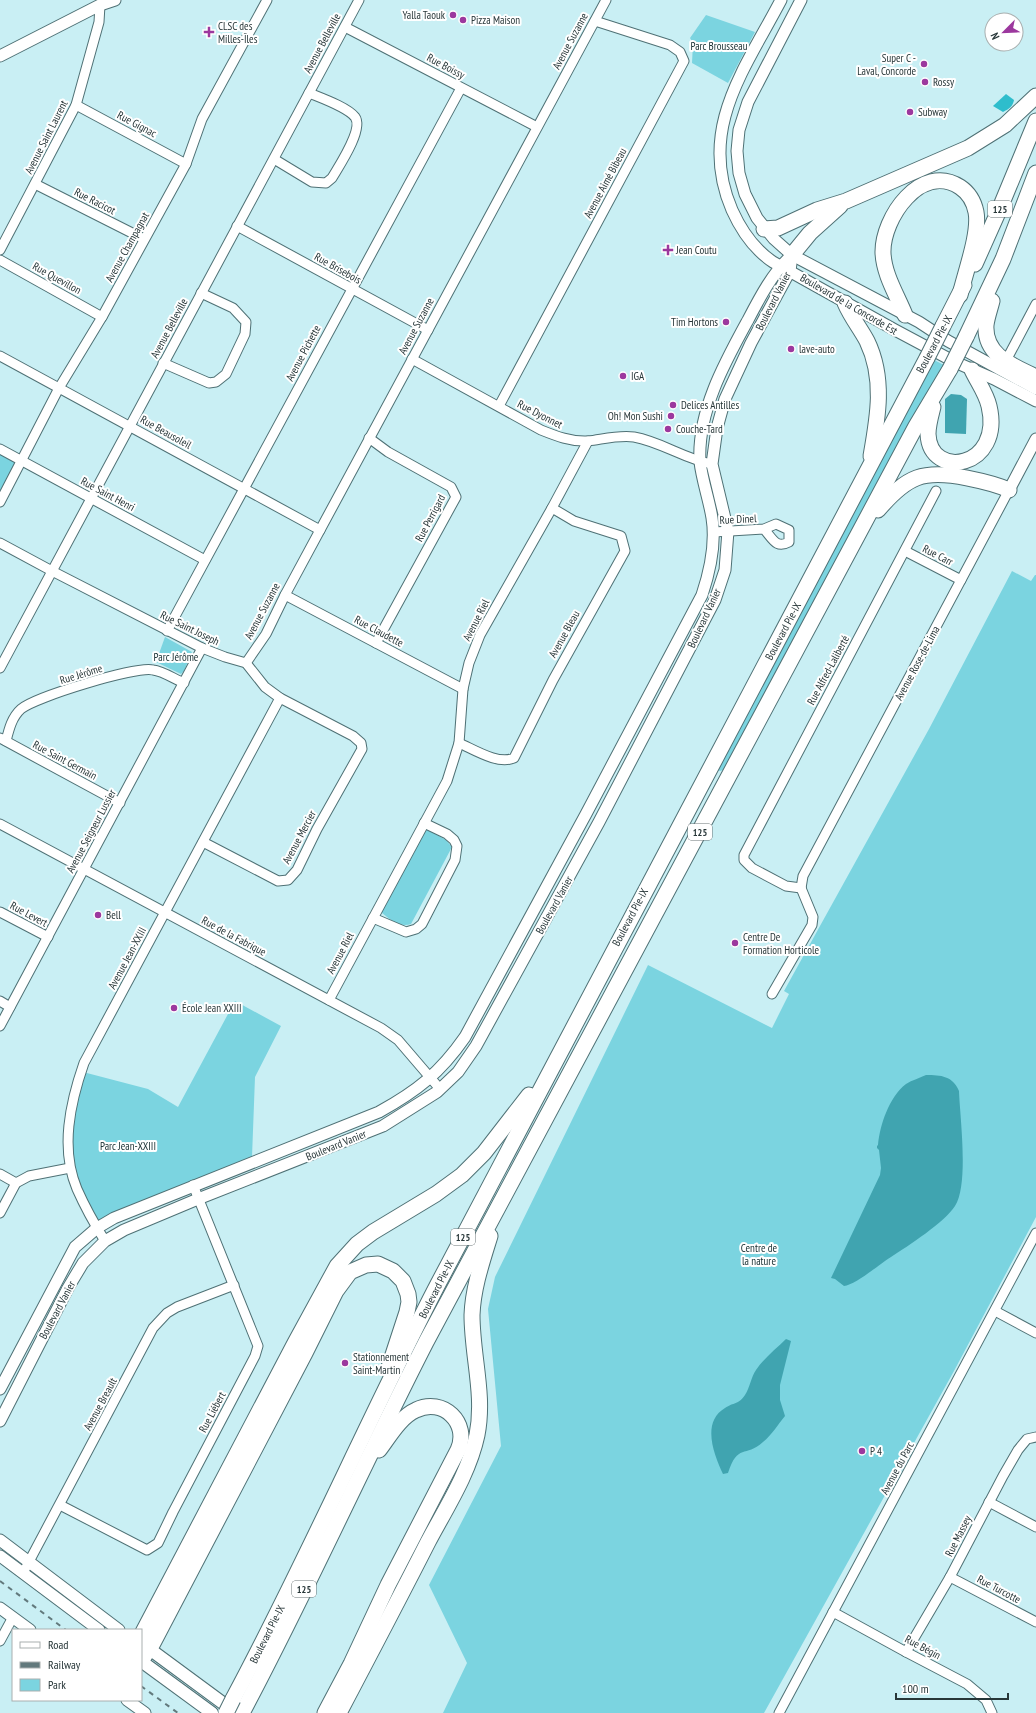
<svg xmlns="http://www.w3.org/2000/svg" width="1036" height="1713" viewBox="0 0 1036 1713" font-family="'PT Sans Narrow',sans-serif">
<rect width="100%" height="100%" fill="#c9eff4"/>
<g fill="#7bd4e0">
<polygon points="706,15 755,32 728,83 692,63 693,43 690,38"/>
<polygon points="932,359 944,365 733,755 723,770 720,771 718,770"/>
<polygon points="0,449 21,461 0,502"/>
<polygon points="1012,571 1031,581 1035,575 1036,575 1036,1217 954,1371 764,1713 443,1713 467,1663 429,1585 501,1446 488,1309 495,1277 648,965 772,1028 789,994 784,991 929,729"/>
<polygon points="165,637 192,652 184,671 181,674 156,662"/>
<path d="M428,830L446,840L452,847L411,924C400,928 389,919 381,912L423,831Z"/>
<polygon points="235,1001 281,1026 255,1077 252,1157 96,1224 79,1193 68,1130 83,1072 148,1089 178,1107"/>
</g>
<path fill="#2ebdcc" d="M1006,94L1014,100C1013,106 1009,109 1003,112L993,106Z"/>
<g fill="#40a4b0">
<polygon points="951,394 961,395 967,399 966,434 945,433 945,399"/>
<path d="M926,1075C941,1075 953,1076 959,1091C960,1118 969,1184 955,1206C945,1222 908,1246 891,1257C880,1264 855,1285 844,1286L835,1279L831,1278L880,1175L881,1168L879,1150L877,1148V1146L878,1145C880,1125 889,1097 906,1084C912,1080 920,1078 926,1075Z"/>
<path d="M786,1339L791,1341L780,1385V1400L785,1416C778,1424 772,1435 763,1442C745,1458 738,1443 728,1473L723,1474C714,1455 701,1422 725,1408C734,1402 738,1405 745,1395C750,1387 751,1377 756,1370C764,1358 776,1349 786,1339Z"/>
</g>
<g fill="none" stroke-linecap="round" stroke-linejoin="round">
<defs>
<g id="minor">
<polyline points="345,27 537,127"/>
<polyline points="76,105 186,164"/>
<path d="M274,159L312,182L326,183L332,178C339,166 364,129 355,117C347,107 321,98 309,93"/>
<polyline points="35,184 144,239"/>
<polyline points="237,226 428,330"/>
<polyline points="0,250 76,105 99,22 100,5"/>
<polyline points="0,260 102,317"/>
<polyline points="1009,355 1036,304"/>
<polyline points="0,356 320,530"/>
<path d="M412,359L541,430C556,436 571,442 588,441C604,439 618,435 634,437C662,442 684,459 712,464"/>
<polyline points="163,363 209,383 216,382 226,374 245,334 246,322 233,308 201,293"/>
<polyline points="499,406 684,61 680,52 670,45 595,21"/>
<polyline points="369,438 388,452 451,487 456,497 376,643"/>
<polyline points="0,449 205,560"/>
<polyline points="0,502 59,388 102,317 186,164 202,119 267,0"/>
<path d="M714,532L764,529L776,524L789,530V542C776,549 773,539 764,529"/>
<polyline points="0,543 52,571 202,648 225,657 246,663 265,687 280,698 353,736 361,743 362,749 317,829 297,870 288,880 278,881 203,842"/>
<polyline points="905,551 961,580"/>
<polyline points="285,595 463,689"/>
<polyline points="167,631 461,88"/>
<polyline points="246,663 266,634 285,595 606,0"/>
<polyline points="0,668 359,0"/>
<polyline points="0,738 120,803"/>
<path d="M6,741C9,729 12,717 21,709C35,697 136,666 153,670C163,671 174,679 184,683"/>
<path d="M459,743C475,750 498,765 514,758L553,680L625,551L621,536L574,521L552,508"/>
<polyline points="0,824 381,1028 398,1040 440,1089"/>
<polyline points="801,888 786,886 752,868 744,860 744,855 936,491"/>
<polyline points="801,888 803,876 1009,490"/>
<polyline points="0,912 48,937"/>
<polyline points="373,918 406,932 416,929 422,924 455,860 457,846 454,840 447,834 424,823"/>
<polyline points="772,994 812,925 813,917 801,888"/>
<polyline points="329,1000 447,781 459,743 463,689 469,663 480,635 552,508 588,441"/>
<polyline points="0,1001 10,1007"/>
<polyline points="0,1026 202,648"/>
<polyline points="0,1174 16,1183"/>
<polyline points="0,1213 16,1183 29,1176 70,1168"/>
<path d="M105,1241C95,1225 85,1207 77,1189C60,1149 70,1103 84,1063L280,698"/>
<polyline points="995,1311 1036,1333"/>
<polyline points="989,1502 1036,1527"/>
<polyline points="60,1505 147,1550 158,1543 173,1512 255,1356 258,1346 193,1185"/>
<polyline points="23,1573 153,1328 167,1313 177,1307 234,1285"/>
<polyline points="950,1577 1036,1622"/>
<polyline points="833,1612 906,1652 967,1684 986,1700 992,1713"/>
<polyline points="0,1641 13,1617"/>
<polyline points="906,1652 950,1577 1003,1476 1018,1450 1027,1439 1036,1437"/>
<polyline points="779,1713 1036,1233"/>
</g>
<g id="tertiary">
<path d="M781,0C745,69 697,129 732,210C741,230 755,250 773,262L895,330L955,362L994,379L1036,401"/>
<polyline points="801,0 748,102 739,130 737,151 739,173 745,194 757,218 774,239 792,255 919,322 948,341 1036,389"/>
<polyline points="0,56 100,5 115,0"/>
<polyline points="1009,490 1036,439"/>
<path d="M0,1389L75,1247L97,1228L114,1218L379,1112C417,1091 440,1073 465,1037L586,814L702,595C710,571 716,543 712,518C709,499 702,480 700,462C697,412 725,362 748,320C760,297 773,272 792,255"/>
<polyline points="0,1421 68,1288 83,1263 105,1241 124,1230 198,1199 383,1126 437,1092 458,1072 476,1046 599,822 715,600 725,570 728,531 712,464 717,428 725,399 751,343 790,271 792,255"/>
<polyline points="0,1540 119,1630"/>
<polyline points="0,1556 99,1630"/>
<polyline points="0,1608 30,1630"/>
<polyline points="127,1700 145,1713"/>
</g>
<g id="secondary">
<polyline points="141,1644 155,1653 235,1712"/>
<polyline points="141,1661 212,1713"/>
</g>
<g id="trunk">
<polyline points="764,229 778,228 817,210 846,201 968,148 1005,125 1036,96"/>
<polyline points="792,255 810,233 840,206"/>
<polyline points="975,264 1000,208 1036,121"/>
<path d="M992,301C990,309 987,317 986,325C984,356 1014,366 1036,377"/>
<path d="M845,303C851,317 860,328 867,341C885,378 878,417 871,456"/>
<path d="M905,315C897,295 884,275 883,253C882,218 921,162 960,187C969,193 974,202 976,212C980,233 965,273 960,295"/>
<polyline points="943,326 964,285"/>
<polyline points="966,337 1003,259 1036,173"/>
<path d="M933,407C931,415 928,425 928,434C930,481 1004,468 989,406C986,393 977,381 972,370"/>
<path d="M878,510C907,476 923,469 967,478C982,481 996,484 1009,490"/>
<polyline points="141,1636 295,1343 337,1266 357,1244 373,1232 436,1194 462,1175 484,1153 529,1095"/>
<polyline points="141,1661 153,1643 305,1353 336,1291 350,1272 366,1265 378,1264 393,1271 403,1281 408,1294 409,1302 407,1312 389,1367"/>
<path d="M233,1699C306,1563 367,1421 438,1284C599,974 766,668 927,358"/>
<path d="M242,1713C307,1591 363,1465 426,1342L861,529L916,426L950,369"/>
<path d="M325,1713L351,1664L388,1585L458,1450C470,1423 443,1397 416,1410C400,1417 389,1437 379,1450"/>
<path d="M339,1713C369,1656 399,1599 428,1542C446,1508 469,1473 477,1435C485,1395 472,1356 472,1315C473,1288 482,1262 490,1236"/>
</g>
</defs>
<use href="#minor" stroke="#4f7175" stroke-width="11"/>
<use href="#tertiary" stroke="#4f7175" stroke-width="13"/>
<use href="#secondary" stroke="#4f7175" stroke-width="14"/>
<use href="#trunk" stroke="#4f7175" stroke-width="17"/>
<use href="#minor" stroke="#fff" stroke-width="9"/>
<use href="#tertiary" stroke="#fff" stroke-width="11"/>
<use href="#secondary" stroke="#fff" stroke-width="12"/>
<use href="#trunk" stroke="#fff" stroke-width="15"/>
<g stroke="#62797c" stroke-width="2" stroke-dasharray="5 5" stroke-linecap="butt">
<polyline points="0,1581 66,1630"/>
<polyline points="141,1686 178,1713"/>
</g>
<defs>
<g id="trunk-bridge">
<polyline points="927,358 943,326"/>
<polyline points="950,369 966,337"/>
<polyline points="226,1713 233,1699"/>
</g>
</defs>
<use href="#trunk-bridge" stroke="#4f7175" stroke-width="17" stroke-linecap="butt"/>
<use href="#trunk-bridge" stroke="#fff" stroke-width="15"/>
</g>
<g fill="#9c389e" stroke="#fff" stroke-width="1.5">
<circle cx="453" cy="15" r="4"/>
<circle cx="463" cy="20" r="4"/>
<path d="M207 26h4v4h4v4h-4v4h-4v-4h-4v-4h4z"/>
<circle cx="924" cy="64" r="4"/>
<circle cx="925" cy="82" r="4"/>
<circle cx="910" cy="112" r="4"/>
<path d="M666 244h4v4h4v4h-4v4h-4v-4h-4v-4h4z"/>
<circle cx="726" cy="322" r="4"/>
<circle cx="791" cy="349" r="4"/>
<circle cx="623" cy="376" r="4"/>
<circle cx="673" cy="405" r="4"/>
<circle cx="671" cy="416" r="4"/>
<circle cx="668" cy="429" r="4"/>
<circle cx="98" cy="915" r="4"/>
<circle cx="735" cy="943" r="4"/>
<circle cx="174" cy="1008" r="4"/>
<circle cx="345" cy="1363" r="4"/>
<circle cx="862" cy="1451" r="4"/>
</g>
<g text-anchor="middle" dominant-baseline="central" stroke-width="4" stroke-linejoin="round" paint-order="stroke">
<g fill="#fff" stroke="#687274" stroke-width="1">
<rect x="988" y="201" width="24" height="16" rx="3"/>
<rect x="688" y="824" width="24" height="16" rx="3"/>
<rect x="451" y="1229" width="24" height="16" rx="3"/>
<rect x="292" y="1581" width="24" height="16" rx="3"/>
</g>
<g font-size="10" font-weight="bold" fill="#273638">
<text x="1000" y="209">125</text>
<text x="700" y="832">125</text>
<text x="463" y="1237">125</text>
<text x="304" y="1589">125</text>
</g>
<g font-size="11" fill="#273638" stroke="#fff" text-anchor="start">
<text x="445" y="15" text-anchor="end">Yalla Taouk</text>
<text x="471" y="20">Pizza Maison</text>
<text x="218" y="26">CLSC des<tspan x="218" dy="13">Milles-Îles</tspan></text>
<text x="916" y="58" text-anchor="end">Super C -<tspan x="916" dy="13">Laval, Concorde</tspan></text>
<text x="933" y="82">Rossy</text>
<text x="918" y="112">Subway</text>
<text x="676" y="250">Jean Coutu</text>
<text x="718" y="322" text-anchor="end">Tim Hortons</text>
<text x="799" y="349">lave-auto</text>
<text x="631" y="376">IGA</text>
<text x="681" y="405">Delices Antilles</text>
<text x="663" y="416" text-anchor="end">Oh! Mon Sushi</text>
<text x="676" y="429">Couche-Tard</text>
<text x="106" y="915">Bell</text>
<text x="743" y="937">Centre De<tspan x="743" dy="13">Formation Horticole</tspan></text>
<text x="182" y="1008">École Jean XXIII</text>
<text x="353" y="1357">Stationnement<tspan x="353" dy="13">Saint-Martin</tspan></text>
<text x="870" y="1451">P 4</text>
</g>
<g font-size="11" fill="#273638" stroke="#fff">
<text transform="translate(570 41) rotate(-62)">Avenue Suzanne</text>
<text transform="translate(322 43) rotate(-62)">Avenue Belleville</text>
<text transform="translate(446 66) rotate(28)">Rue Boissy</text>
<text transform="translate(137 124) rotate(28)">Rue Gignac</text>
<text transform="translate(46 137) rotate(-63)">Avenue Saint Laurent</text>
<text transform="translate(605 183) rotate(-62)">Avenue Aimé Bibeau</text>
<text transform="translate(95 201) rotate(27)">Rue Racicot</text>
<text transform="translate(127 247) rotate(-61)">Avenue Champagnat</text>
<text transform="translate(338 268) rotate(29)">Rue Brisebois</text>
<text transform="translate(57 278) rotate(29)">Rue Quevillon</text>
<text transform="translate(773 301) rotate(-63)">Boulevard Vanier</text>
<text transform="translate(849 304) rotate(30)">Boulevard de la Concorde Est</text>
<text transform="translate(416 326) rotate(-62)">Avenue Suzanne</text>
<text transform="translate(169 328) rotate(-62)">Avenue Belleville</text>
<text transform="translate(934 344) rotate(-62)">Boulevard Pie-IX</text>
<text transform="translate(303 353) rotate(-62)">Avenue Pichette</text>
<text transform="translate(540 414) rotate(27)">Rue Dyonnet</text>
<text transform="translate(166 432) rotate(29)">Rue Beausoleil</text>
<text transform="translate(108 494) rotate(28)">Rue Saint Henri</text>
<text transform="translate(430 518) rotate(-62)">Rue Perrigard</text>
<text transform="translate(738 519) rotate(-3)">Rue Dinel</text>
<text transform="translate(938 555) rotate(27)">Rue Carr</text>
<text transform="translate(262 611) rotate(-62)">Avenue Suzanne</text>
<text transform="translate(704 618) rotate(-65)">Boulevard Vanier</text>
<text transform="translate(476 620) rotate(-63)">Avenue Riel</text>
<text transform="translate(190 628) rotate(26)">Rue Saint Joseph</text>
<text transform="translate(379 631) rotate(28)">Rue Claudette</text>
<text transform="translate(783 631) rotate(-62)">Boulevard Pie-IX</text>
<text transform="translate(564 634) rotate(-61)">Avenue Bleau</text>
<text transform="translate(917 663) rotate(-62)">Avenue Rose-de-Lima</text>
<text transform="translate(828 670) rotate(-62)">Rue Alfred-Laliberté</text>
<text transform="translate(81 674) rotate(-17)">Rue Jérôme</text>
<text transform="translate(65 760) rotate(28)">Rue Saint Germain</text>
<text transform="translate(91 831) rotate(-62)">Avenue Seigneur Lussier</text>
<text transform="translate(299 837) rotate(-62)">Avenue Mercier</text>
<text transform="translate(554 905) rotate(-61)">Boulevard Vanier</text>
<text transform="translate(29 914) rotate(28)">Rue Levert</text>
<text transform="translate(630 917) rotate(-62)">Boulevard Pie-IX</text>
<text transform="translate(234 936) rotate(28)">Rue de la Fabrique</text>
<text transform="translate(340 953) rotate(-62)">Avenue Riel</text>
<text transform="translate(127 958) rotate(-62)">Avenue Jean-XXIII</text>
<text transform="translate(336 1145) rotate(-22)">Boulevard Vanier</text>
<text transform="translate(436 1289) rotate(-63)">Boulevard Pie-IX</text>
<text transform="translate(57 1310) rotate(-62)">Boulevard Vanier</text>
<text transform="translate(100 1404) rotate(-62)">Avenue Breault</text>
<text transform="translate(212 1412) rotate(-62)">Rue Liébert</text>
<text transform="translate(897 1468) rotate(-62)">Avenue du Parc</text>
<text transform="translate(958 1536) rotate(-63)">Rue Massey</text>
<text transform="translate(999 1589) rotate(28)">Rue Turcotte</text>
<text transform="translate(267 1634) rotate(-63)">Boulevard Pie-IX</text>
<text transform="translate(923 1647) rotate(28)">Rue Bégin</text>
</g>
<g font-size="11" fill="#172e31" stroke="#fff">
<text x="719" y="46">Parc Brousseau</text>
<text x="176" y="657">Parc Jérôme</text>
<text x="128" y="1146">Parc Jean-XXIII</text>
<text x="759" y="1248">Centre de<tspan x="759" dy="13">la nature</tspan></text>
</g>
</g>
<rect x="12" y="1629" width="130" height="72" fill="#ffffff" stroke="#a9afaf"/>
<rect x="20" y="1642" width="20" height="6" fill="#ffffff" stroke="#a9afaf"/>
<text x="48" y="1649" font-size="12" fill="#273638">Road</text>
<rect x="20" y="1662" width="20" height="6" fill="#62797c" stroke="#a9afaf"/>
<text x="48" y="1669" font-size="12" fill="#273638">Railway</text>
<rect x="20" y="1679" width="20" height="12" fill="#7bd4e0" stroke="#a9afaf"/>
<text x="48" y="1689" font-size="12" fill="#273638">Park</text>
<g transform="translate(1004 32) rotate(246)"><circle r="19" fill="#ffffff" stroke="#a9afaf"/>
<path d="M0-3L7 15L0 10L-7 15Z" fill="#9c389e"/>
<text y="-6" font-size="11" font-weight="bold" text-anchor="middle" fill="#273638">N</text>
</g>
<path d="M896 1693v6h112v-6" fill="none" stroke="#273638" stroke-width="2"/>
<text x="902" y="1693" font-size="12" fill="#273638" stroke="#ffffff" stroke-width="3" paint-order="stroke">100 m</text>
</svg>
